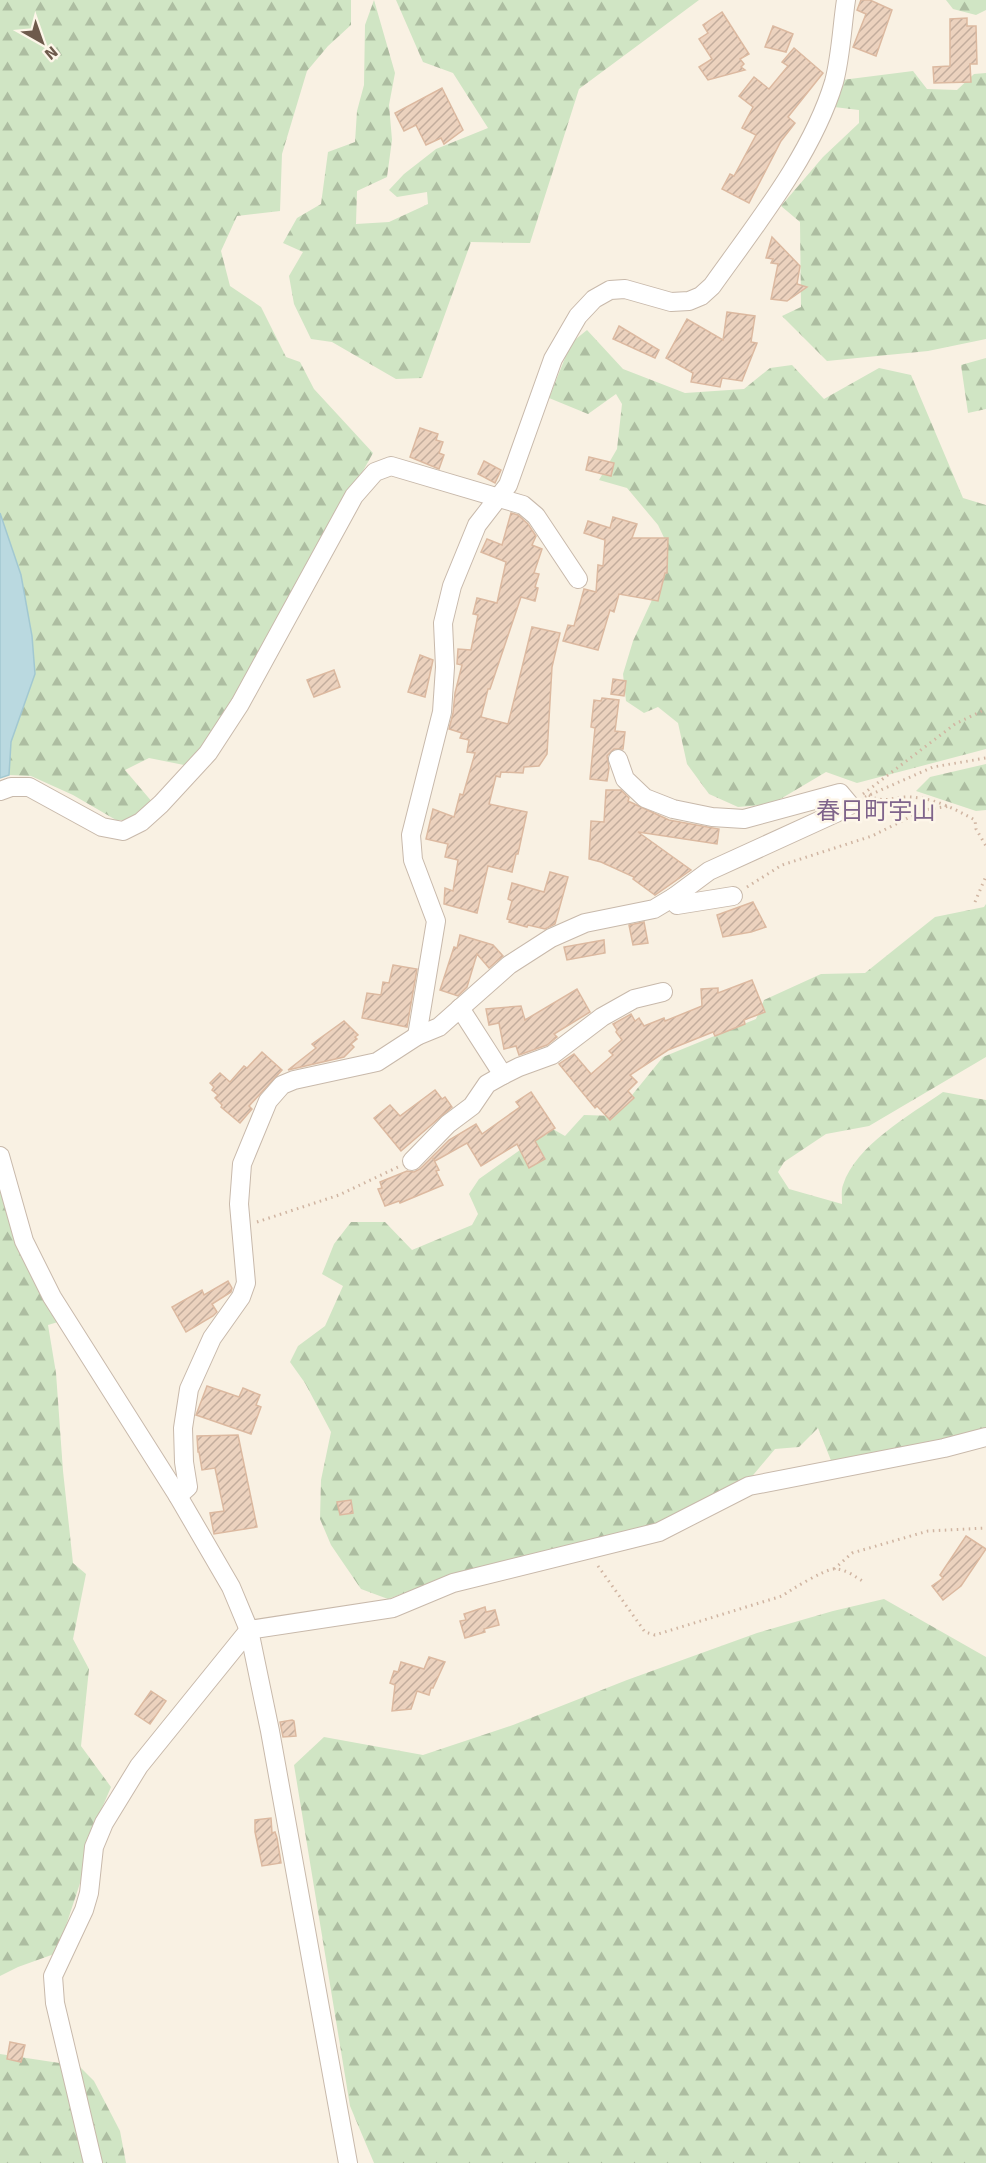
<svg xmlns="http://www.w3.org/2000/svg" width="986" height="2163" viewBox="0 0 986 2163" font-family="Signika,'Noto Sans JP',sans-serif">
<defs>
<pattern id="forest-firs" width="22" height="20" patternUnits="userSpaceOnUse" patternTransform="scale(1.5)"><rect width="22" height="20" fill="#d0e5c4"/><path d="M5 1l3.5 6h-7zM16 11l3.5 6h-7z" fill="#adbda1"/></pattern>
<pattern id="building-hatch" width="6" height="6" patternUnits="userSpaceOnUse" patternTransform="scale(1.5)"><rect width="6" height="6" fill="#ecd2be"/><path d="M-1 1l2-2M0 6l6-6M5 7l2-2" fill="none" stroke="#c3ad9d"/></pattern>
</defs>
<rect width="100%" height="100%" fill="#f9f1e3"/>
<g fill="url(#forest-firs)">
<polygon points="0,0 351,0 351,25 328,46 307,71 282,154 280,211 237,216 221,251 230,286 261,307 286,357 300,362 314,389 373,453 232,706 210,737 184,765 149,758 125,770 153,803 132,820 116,820 73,795 31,776 9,775 11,742 35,674 32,636 21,575 0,513"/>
<polygon points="374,0 395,73 389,105 392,140 387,177 357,191 356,224 389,222 428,204 427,192 397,197 389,190 404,174 436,149 488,128 453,73 423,62 396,0 699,0 579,89 530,243 471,242 422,378 396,379 332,342 311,339 294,304 289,276 303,252 283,243 297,218 321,204 328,152 355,142 357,111 364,85 365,25"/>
<polygon points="946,0 986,0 986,10 976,15 953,9"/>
<polygon points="913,71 927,89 957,90 974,74 986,73 986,339 928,351 827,361 782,316 801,307 800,222 781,206 823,157 859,123 859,110 834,107 842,80"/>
<polygon points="587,330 623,369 685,393 744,389 770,368 792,365 824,399 879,368 911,375 963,498 986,505 986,749 857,783 826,772 772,804 738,807 709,794 687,764 678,723 658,707 644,713 626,701 623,674 633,641 663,576 667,544 658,525 627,488 599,480 617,449 622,404 616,394 588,414 549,398 571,343"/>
<polygon points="986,358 986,409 968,413 961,365"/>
<polygon points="986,764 986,810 976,811 916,791 930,777"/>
<path d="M986,904V1057L869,1126L826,1134L784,1162L778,1172L789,1189L842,1204C842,1198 841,1190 843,1185C856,1145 910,1115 943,1092L986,1100V1433L832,1463L818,1428L799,1447L775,1449L749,1480L654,1528L453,1575L388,1599L361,1589L331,1545L320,1519L321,1480L331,1432L305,1383L290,1362L298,1346L325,1326L343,1286L322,1274L334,1244L351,1222H385L412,1250L472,1225L478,1214L469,1194L479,1179L551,1128L565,1136L584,1115L615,1116L663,1057L756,1019L764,1000L821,974L865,973L935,917L984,907Z"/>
<polygon points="0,1165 58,1322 48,1325 56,1373 63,1471 73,1563 86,1574 73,1639 89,1669 81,1746 111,1787 87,1843 83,1874 57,1953 18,1967 0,1976"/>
<polygon points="884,1599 986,1657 986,2163 374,2163 350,2106 294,1765 324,1737 423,1755 513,1725 627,1680 757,1633 833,1611"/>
<polygon points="0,2054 79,2066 94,2081 120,2131 126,2163 0,2163"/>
</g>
<polygon fill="#bad9e0" stroke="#a2c8d1" stroke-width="1.5" points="0,513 21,575 32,636 35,674 11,742 9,775 0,778"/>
<g fill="url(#building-hatch)" stroke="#dcb9a0" stroke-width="1.5">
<polygon points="861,0 870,0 892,10 876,56 853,47 866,14 857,10"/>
<polygon points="722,12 749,54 740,59 744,64 741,67 745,70 708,80 699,67 712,59 699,39 708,33 703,25"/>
<polygon points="967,18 967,26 976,26 977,64 970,64 971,82 934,83 933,67 950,66 950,19"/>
<polygon points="773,26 793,34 786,52 765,47"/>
<polygon points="794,48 823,73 788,117 795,123 781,141 749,203 722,189 730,174 734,176 756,135 742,128 753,107 739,96 754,77 769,89 788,66 782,62"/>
<polygon points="442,88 463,130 444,144 441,138 426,145 416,125 404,131 395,113"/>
<polygon points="772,237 800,266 797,284 807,287 787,301 771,299 778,264 771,263 773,259 766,258"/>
<polygon points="727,312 755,316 751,342 757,343 742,381 722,378 720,387 691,382 693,373 666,358 687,319 723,340"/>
<polygon points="619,326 659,350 655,358 613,339"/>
<polygon points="420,428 438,434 436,440 443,442 439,453 444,455 439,469 410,457"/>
<polygon points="589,457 614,463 611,476 586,470"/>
<polygon points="484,461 501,470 495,483 478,474"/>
<polygon points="511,513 518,515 528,524 536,536 532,545 542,549 534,573 539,574 535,587 538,588 535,601 521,597 490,689 488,689 481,717 508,724 532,627 560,633 552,667 547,754 539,766 524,767 523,773 501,772 500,777 496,776 489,804 527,812 518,854 516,854 512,872 488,866 477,913 444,904 445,888 453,891 458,860 445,857 448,844 426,839 433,809 454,817 460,794 463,795 475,753 467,752 469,740 460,738 462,733 449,729 453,713 455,693 462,665 457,664 458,649 471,650 478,615 473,614 477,598 497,603 506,562 481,552 487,539 502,545"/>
<polygon points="613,517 637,524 632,538 668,538 667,573 665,573 658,601 619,594 614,612 610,610 598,650 563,641 568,625 574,626 584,589 596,592 598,565 603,566 605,540 584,533 588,521 610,528"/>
<polygon points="420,655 433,660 425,697 408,692"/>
<polygon points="334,670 340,687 314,697 307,680"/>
<polygon points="613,679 626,681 624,696 611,694"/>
<polygon points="602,698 619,700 615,731 625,732 623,749 614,749 607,756 609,768 607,781 590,779 595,728 591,727 594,700 601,701"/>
<polygon points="606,790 621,790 629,798 628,801 669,820 719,829 717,844 638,832 691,870 655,895 633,879 634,877 601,862 589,859 591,821 604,822"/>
<polygon points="550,872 568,877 555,924 545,929 528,925 527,927 509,922 510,920 507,919 512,901 508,899 512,883 544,892"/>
<polygon points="753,902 766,927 751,932 723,937 717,915"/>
<polygon points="644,922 648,943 633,945 629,925"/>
<polygon points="460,935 493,945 503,956 489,968 477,954 467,987 458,996 440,990 454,947 457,948"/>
<polygon points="604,940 605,953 567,960 564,947"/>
<polygon points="393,965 417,969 407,1027 362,1018 367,993 381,995 383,982 389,983"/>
<polygon points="752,980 765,1012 744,1020 745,1024 715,1036 713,1032 668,1050 630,1075 637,1082 628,1091 634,1098 610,1120 597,1106 595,1108 559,1064 574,1054 591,1074 613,1055 609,1051 622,1040 616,1032 617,1030 613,1024 631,1014 635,1021 639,1018 644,1026 664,1018 665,1021 702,1006 701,989 718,988 718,993"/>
<polygon points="577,989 590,1012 554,1034 557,1037 547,1045 519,1055 516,1046 504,1049 499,1023 489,1025 486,1009 521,1006 525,1020"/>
<polygon points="344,1021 358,1035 355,1037 357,1039 351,1044 354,1047 344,1057 288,1070 316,1048 312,1044"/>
<polygon points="262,1052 282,1070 249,1106 252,1109 240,1123 221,1107 222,1105 215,1098 218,1095 212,1090 214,1087 210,1083 220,1073 230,1082 244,1066 247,1068"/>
<polygon points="435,1090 442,1099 445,1097 452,1107 401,1151 374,1118 390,1105 400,1116"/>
<polygon points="531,1092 555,1128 535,1141 545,1159 529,1168 517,1144 481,1166 467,1143 435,1161 433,1158 439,1170 436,1171 443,1185 400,1203 399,1201 385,1206 378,1189 382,1188 380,1182 407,1171 414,1172 420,1169 449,1140 476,1124 482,1134 520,1107 516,1102"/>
<polygon points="228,1281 232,1288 231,1292 212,1304 217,1312 213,1316 186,1332 172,1307 202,1290 204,1295"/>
<polygon points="207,1386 239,1397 243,1388 260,1395 256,1405 261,1407 251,1434 196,1415"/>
<polygon points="238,1435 257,1527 214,1534 210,1513 224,1511 215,1468 202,1470 199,1452 198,1452 197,1436"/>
<polygon points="351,1500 353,1513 340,1515 337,1502"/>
<polygon points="966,1536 986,1549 961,1586 943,1600 932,1586 943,1578 940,1575"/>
<polygon points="485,1607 486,1612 495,1610 499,1625 484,1629 485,1632 465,1638 460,1621 466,1620 464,1614"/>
<polygon points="429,1657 445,1662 433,1688 431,1688 429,1695 417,1691 411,1709 392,1711 395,1685 390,1683 394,1671 398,1672 401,1662 424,1669"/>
<polygon points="151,1691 166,1701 150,1724 135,1714"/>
<polygon points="292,1720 294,1721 296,1736 283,1737 280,1722"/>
<polygon points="271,1818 272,1833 275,1832 277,1838 281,1863 262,1866 255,1832 255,1820"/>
<polygon points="10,2042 25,2045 21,2062 7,2059"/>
</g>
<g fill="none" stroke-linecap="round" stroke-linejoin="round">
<defs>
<g id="minor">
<polyline points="0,791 11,787 29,787 102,827 123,831 141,822 161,804 208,753 240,704 354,496 375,472 391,466 523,505 536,516 578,579"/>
<polyline points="674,897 677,905 733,896"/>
<path d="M417,1036L436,921L413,860L411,835L442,712L445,667L443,623L452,586L477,525L508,485L553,359L578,316L594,299L610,290L625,289L671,302L689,301L701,296L712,286C756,224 812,155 834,82C841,56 842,26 846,0"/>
<polyline points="503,1075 519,1067 552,1055 602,1017 634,999 663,992"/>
<polyline points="0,1156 24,1241 52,1297 178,1496 231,1587 249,1630 270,1731 348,2163"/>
<polyline points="412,1161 448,1124 472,1106 487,1084 503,1075 460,1008"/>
<polyline points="178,1496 188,1487 184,1462 183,1428 189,1389 212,1338 241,1297 246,1283 239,1204 242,1164 268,1101 282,1085 294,1080 377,1062 417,1036 439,1027 509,965 551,938 585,923 654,909 674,897 709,871 836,813 850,805 840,793 744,819 712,817 673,809 645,798 625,779 618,759"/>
<polyline points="93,2163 55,2003 53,1976 84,1910 89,1893 94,1847 104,1823 139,1766 249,1630 393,1608 453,1583 659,1532 749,1486 944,1448 986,1437"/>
</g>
</defs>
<use href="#minor" stroke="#c8b9ab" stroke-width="20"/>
<g stroke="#d0b5a2" stroke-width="3" stroke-dasharray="1.5 4.5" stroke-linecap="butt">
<polyline points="863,794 955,724 986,709"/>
<path d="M869,795C883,804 892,797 907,797C932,797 953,808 975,820L976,829L986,846"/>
<polyline points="865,797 933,767 986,758"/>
<polyline points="747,887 782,865 872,836 924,810 950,806"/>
<polyline points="975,902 986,876"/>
<polyline points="257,1222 339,1195 398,1167"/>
<path d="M598,1566L645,1632L655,1635L782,1596C792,1589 822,1571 833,1569C844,1568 856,1577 864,1582"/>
<polyline points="834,1569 852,1553 928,1531 986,1528"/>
</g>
<use href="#minor" stroke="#fff" stroke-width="18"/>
</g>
<g text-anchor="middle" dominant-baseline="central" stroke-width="5" stroke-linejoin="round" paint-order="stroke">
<g font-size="24" fill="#7f648b" stroke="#fdf6e9">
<text x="876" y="811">春日町宇山</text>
</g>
</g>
<g transform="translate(42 42) rotate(140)" stroke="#fdf6e9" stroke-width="4.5" paint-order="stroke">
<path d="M0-4.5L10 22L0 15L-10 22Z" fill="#6e5a4c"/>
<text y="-9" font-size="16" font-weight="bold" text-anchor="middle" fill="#6e5a4c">N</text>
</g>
</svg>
